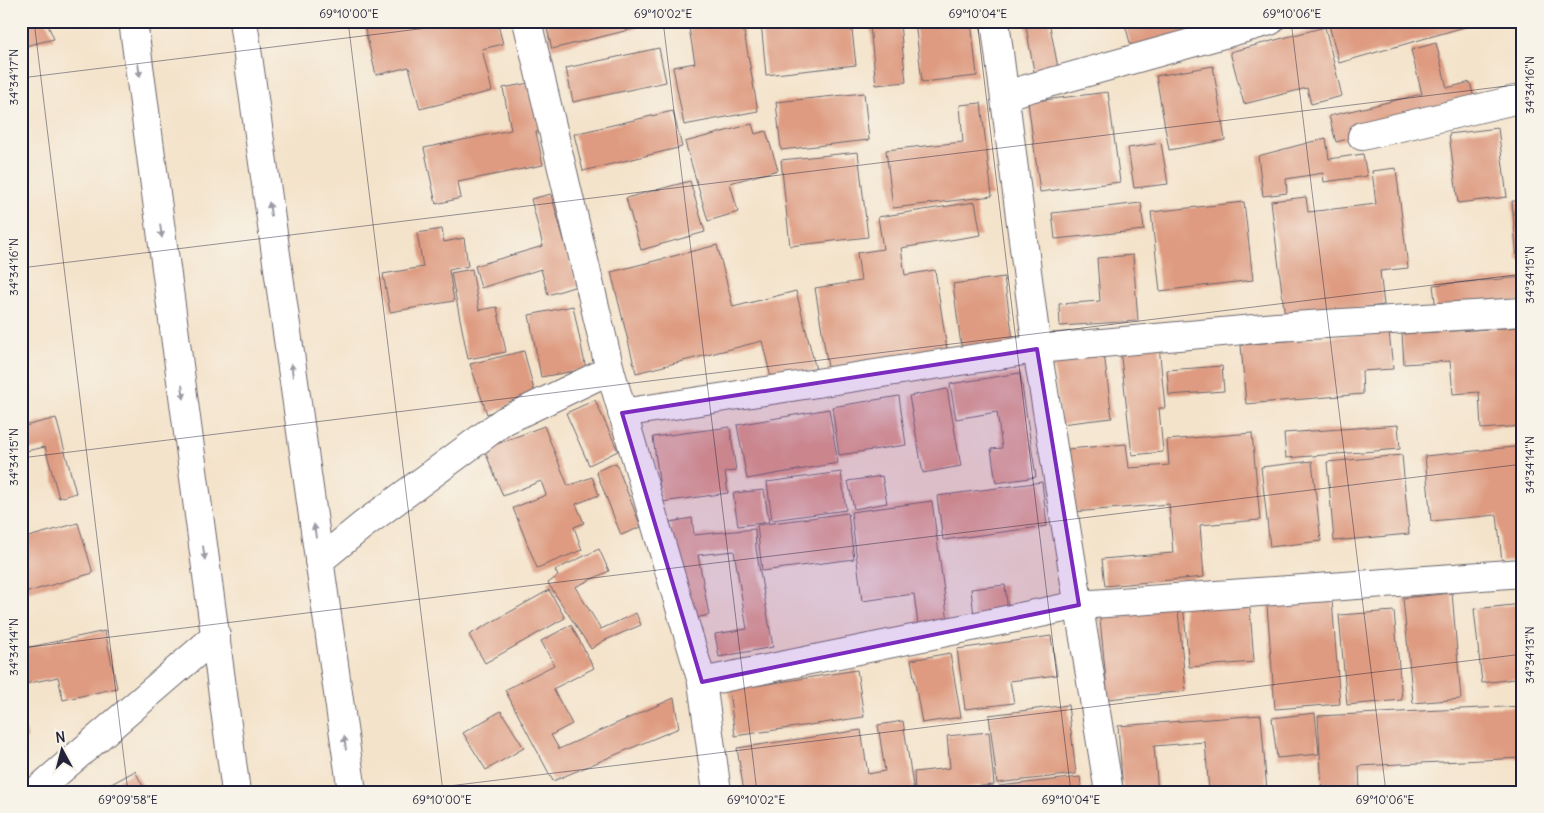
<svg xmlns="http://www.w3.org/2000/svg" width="1544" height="813" viewBox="0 0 1544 813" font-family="Delius,sans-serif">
<rect width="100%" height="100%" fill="#f7f3e8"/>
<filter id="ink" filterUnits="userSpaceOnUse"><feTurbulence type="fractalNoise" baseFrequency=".02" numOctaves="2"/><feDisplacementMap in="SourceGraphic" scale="10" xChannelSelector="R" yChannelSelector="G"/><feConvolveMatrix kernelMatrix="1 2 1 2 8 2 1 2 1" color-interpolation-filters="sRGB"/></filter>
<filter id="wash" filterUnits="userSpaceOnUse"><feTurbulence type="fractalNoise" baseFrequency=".0096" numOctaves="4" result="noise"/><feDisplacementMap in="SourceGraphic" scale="20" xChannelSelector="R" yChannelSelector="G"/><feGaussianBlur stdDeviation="1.12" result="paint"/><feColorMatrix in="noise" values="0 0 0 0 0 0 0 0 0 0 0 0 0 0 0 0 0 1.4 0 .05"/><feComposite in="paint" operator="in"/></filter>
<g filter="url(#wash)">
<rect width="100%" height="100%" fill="#f4e3cb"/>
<g id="blocks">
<g fill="#de9b81">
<polygon points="21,21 46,21 54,39 21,47"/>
<polygon points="363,21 497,21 503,44 482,49 492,91 420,109 409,67 376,75"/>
<polygon points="545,21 656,21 657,23 552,49"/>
<polygon points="726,21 742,21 758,111 684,125 673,67 695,63 689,28"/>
<polygon points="761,21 851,21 856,65 766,75"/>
<polygon points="971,21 977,76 922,82 915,22"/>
<polygon points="1025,21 1049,21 1059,73 1035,77"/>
<polygon points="1124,21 1229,21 1132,50"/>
<polygon points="1328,21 1482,21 1482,22 1339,63"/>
<polygon points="900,24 906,82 876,85 870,26"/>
<polygon points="1325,27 1342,96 1311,104 1307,88 1244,104 1230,52"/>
<polygon points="1436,43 1447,88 1470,82 1476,107 1336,142 1329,116 1422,94 1411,50"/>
<polygon points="659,48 666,82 573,102 566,68"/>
<polygon points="1213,66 1225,140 1169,150 1156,76"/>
<polygon points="534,82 543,131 536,132 543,165 458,182 461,198 436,204 424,148 511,130 503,88"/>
<polygon points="1108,92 1120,182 1040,192 1028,102"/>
<polygon points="864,93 869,140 781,150 776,102"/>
<polygon points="981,103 992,196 893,208 886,150 963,142 960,105"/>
<polygon points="673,111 682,147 583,171 574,134"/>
<polygon points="752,124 755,134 766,131 778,170 730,183 738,212 708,221 685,142"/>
<polygon points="1498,128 1507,197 1458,203 1449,134"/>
<polygon points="1326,138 1329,159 1363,154 1367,176 1324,182 1323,173 1286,179 1287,193 1263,196 1258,156"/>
<polygon points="1161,143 1168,184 1134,188 1128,148"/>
<polygon points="858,152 868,237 790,246 781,160"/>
<polygon points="1396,168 1408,268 1380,271 1384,305 1285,318 1271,201 1306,197 1308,212 1376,204 1372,171"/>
<polygon points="690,181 705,232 641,250 626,198"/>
<polygon points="551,194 577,286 548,295 541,269 481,288 475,266 543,246 531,199"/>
<polygon points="1512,201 1523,201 1523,259 1517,260"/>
<polygon points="975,202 981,235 901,248 905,275 935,270 948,356 829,374 815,288 861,281 857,253 883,249 878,217"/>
<polygon points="1244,202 1253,280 1160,291 1151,212"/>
<polygon points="1141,203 1144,230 1055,239 1052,213"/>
<polygon points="442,229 444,242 464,238 468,266 449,270 454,301 390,312 383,274 423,267 417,233"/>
<polygon points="717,245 733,307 796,291 816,370 772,382 762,341 636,373 611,272"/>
<polygon points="1133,255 1138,321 1060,326 1059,304 1100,301 1097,258"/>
<polygon points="472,269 479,310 497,307 506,352 468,359 451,273"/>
<polygon points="1004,277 1014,346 962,353 953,284"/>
<polygon points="1523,277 1523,301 1436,309 1433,285"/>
<polygon points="573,306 586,369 541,377 529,315"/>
<polygon points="1523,327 1523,426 1481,429 1479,392 1453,394 1450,361 1404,364 1402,334"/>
<polygon points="1389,332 1393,369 1362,371 1363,394 1246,404 1241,345"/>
<polygon points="1103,345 1112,418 1061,424 1052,352"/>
<polygon points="1159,345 1165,408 1159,408 1163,452 1132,455 1120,349"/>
<polygon points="524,351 535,394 487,414 470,364"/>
<polygon points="1222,366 1224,391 1169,395 1167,370"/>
<polygon points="1020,373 1036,477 996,483 991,449 1002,448 997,412 956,419 950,384"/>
<polygon points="947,389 961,466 923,473 909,396"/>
<polygon points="899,396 906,445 839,455 832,407"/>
<polygon points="595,400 618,451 589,465 566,413"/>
<polygon points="829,409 838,463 747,479 737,425"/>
<polygon points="56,418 76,493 59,498 45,447 21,452 21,427"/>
<polygon points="1398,425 1400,449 1286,458 1284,433"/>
<polygon points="544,426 568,486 592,477 599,495 576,504 584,523 574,527 582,550 537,568 513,508 546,495 541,481 503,496 484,449"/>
<polygon points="730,427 736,471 725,472 728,493 662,502 653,437"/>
<polygon points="1252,433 1260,520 1200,525 1204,577 1105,586 1102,559 1173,553 1169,504 1073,512 1068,449 1126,444 1129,468 1169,465 1167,440"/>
<polygon points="1523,446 1523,560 1502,562 1497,515 1431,521 1425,456"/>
<polygon points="1402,455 1409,534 1334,541 1327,462"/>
<polygon points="1312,461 1321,541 1270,547 1261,467"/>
<polygon points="616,463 641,527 621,535 596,471"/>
<polygon points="841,472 846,510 772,520 767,482"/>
<polygon points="882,476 887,503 854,509 848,481"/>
<polygon points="1042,482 1047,526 943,540 937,496"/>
<polygon points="764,490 769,522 738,526 733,493"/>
<polygon points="932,501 948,622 918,625 914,594 862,601 851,512"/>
<polygon points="848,513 854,559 762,571 757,525"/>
<polygon points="692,518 694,535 755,529 756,549 773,647 719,657 715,634 747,629 734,551 698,555 709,615 687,620 670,522"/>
<polygon points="78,523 93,573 21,594 21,528 25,538"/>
<polygon points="599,549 609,571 575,587 601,629 636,613 641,625 603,641 591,649 548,583 558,576 555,570"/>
<polygon points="1005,585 1008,612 974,616 971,589"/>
<polygon points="549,590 565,618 485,663 469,635"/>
<polygon points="1452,593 1461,699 1413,703 1403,598"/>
<polygon points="1249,597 1254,662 1189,667 1183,603"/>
<polygon points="1332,600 1340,704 1275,709 1267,605"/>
<polygon points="1177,601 1186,691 1108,699 1099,610"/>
<polygon points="1523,604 1523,678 1482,683 1474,609"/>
<polygon points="1394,611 1402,700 1347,705 1339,615"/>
<polygon points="571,625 594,668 553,689 572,724 551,735 559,749 674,698 679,728 553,781 505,690 554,665 541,641"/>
<polygon points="105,631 117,688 63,700 58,677 25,684 21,668 21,649"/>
<polygon points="1051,636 1057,675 1010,681 1014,703 965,709 957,649"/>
<polygon points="950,653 961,717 922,723 911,660"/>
<polygon points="857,670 864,717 735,736 729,690"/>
<polygon points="1068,705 1076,774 997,783 989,715"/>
<polygon points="1523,706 1523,758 1359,766 1360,792 1322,792 1318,716"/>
<polygon points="501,711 524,748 486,770 463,733"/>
<polygon points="1315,713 1319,754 1277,758 1272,718"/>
<polygon points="21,715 28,738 21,740"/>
<polygon points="1261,715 1267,792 1209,792 1205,742 1154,746 1158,792 1123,792 1118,726"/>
<polygon points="903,721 914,792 744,792 737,748 861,730 868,774 885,771 878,725"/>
<polygon points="989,732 994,785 915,792 914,772 950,768 947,736"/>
<polygon points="135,771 146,792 97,792"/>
<polygon points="1080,777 1082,792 999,792 999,786"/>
</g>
</g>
</g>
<g filter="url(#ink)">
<use href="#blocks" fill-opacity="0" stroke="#6c666d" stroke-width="1"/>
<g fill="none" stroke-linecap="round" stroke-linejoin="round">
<defs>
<g id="minor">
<polyline points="133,21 236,792"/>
<polyline points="243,21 352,792"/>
<polyline points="527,21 610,370 702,682 717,792"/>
<polyline points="995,21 1037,349 1109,792"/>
<polyline points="1005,95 1270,21"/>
<polyline points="1362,136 1523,98"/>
<polyline points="622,413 1037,349 1276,327 1523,312"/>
<polyline points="319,561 363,525 504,421 610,370"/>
<polyline points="702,682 1079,605 1523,573"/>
<polyline points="35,792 216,636"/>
</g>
</defs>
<use href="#minor" stroke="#6c666d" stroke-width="30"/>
<use href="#minor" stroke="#fff" stroke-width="28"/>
</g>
<defs><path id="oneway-solid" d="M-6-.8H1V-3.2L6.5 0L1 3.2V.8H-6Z" transform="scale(1.25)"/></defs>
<g fill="#9c9ca7">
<use href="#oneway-solid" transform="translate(139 70) rotate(82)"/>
<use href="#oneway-solid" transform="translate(270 209) rotate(-98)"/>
<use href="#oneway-solid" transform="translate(161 231) rotate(82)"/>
<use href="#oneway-solid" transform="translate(292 370) rotate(-98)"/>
<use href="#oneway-solid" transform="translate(183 392) rotate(82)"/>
<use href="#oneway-solid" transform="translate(315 531) rotate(-98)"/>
<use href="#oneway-solid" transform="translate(204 553) rotate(82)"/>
<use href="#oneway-solid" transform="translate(345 743) rotate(-98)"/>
</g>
</g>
<path fill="#7b2cbf" fill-opacity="0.2" stroke="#7b2cbf" stroke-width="4" stroke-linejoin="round" d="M1037,349L1079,605L702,682L622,413Z"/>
<path fill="none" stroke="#22223b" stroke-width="1" stroke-opacity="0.45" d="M34,21L128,792M348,21L443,792M663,21L757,792M977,21L1071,792M1291,21L1386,792M21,78L484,21M21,268L1523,84M21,458L1523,274M21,648L1523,464M400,792L1523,654"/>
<rect width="1544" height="813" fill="none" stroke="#f7f3e8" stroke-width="55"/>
<g transform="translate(62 750) rotate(353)" stroke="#f7f3e8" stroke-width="4" paint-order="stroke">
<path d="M0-4L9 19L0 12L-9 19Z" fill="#22223b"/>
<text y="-8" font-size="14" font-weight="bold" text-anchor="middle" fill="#22223b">N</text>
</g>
<rect x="28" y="28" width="1488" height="758" fill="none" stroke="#22223b" stroke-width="2"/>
<g font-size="12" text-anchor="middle" fill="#22223b">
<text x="349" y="18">69°10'00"E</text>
<text x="663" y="18">69°10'02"E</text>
<text x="978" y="18">69°10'04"E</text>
<text x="1292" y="18">69°10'06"E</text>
<text transform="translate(14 77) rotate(-90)" y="4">34°34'17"N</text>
<text transform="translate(1530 85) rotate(-90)" y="4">34°34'16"N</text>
<text transform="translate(14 267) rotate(-90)" y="4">34°34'16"N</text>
<text transform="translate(1530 275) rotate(-90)" y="4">34°34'15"N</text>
<text transform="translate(14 457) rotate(-90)" y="4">34°34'15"N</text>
<text transform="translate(1530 465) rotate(-90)" y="4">34°34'14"N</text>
<text transform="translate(14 647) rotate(-90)" y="4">34°34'14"N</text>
<text transform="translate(1530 655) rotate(-90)" y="4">34°34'13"N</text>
<text x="128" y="804">69°09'58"E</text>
<text x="442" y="804">69°10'00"E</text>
<text x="756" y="804">69°10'02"E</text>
<text x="1071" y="804">69°10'04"E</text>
<text x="1385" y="804">69°10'06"E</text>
</g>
</svg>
